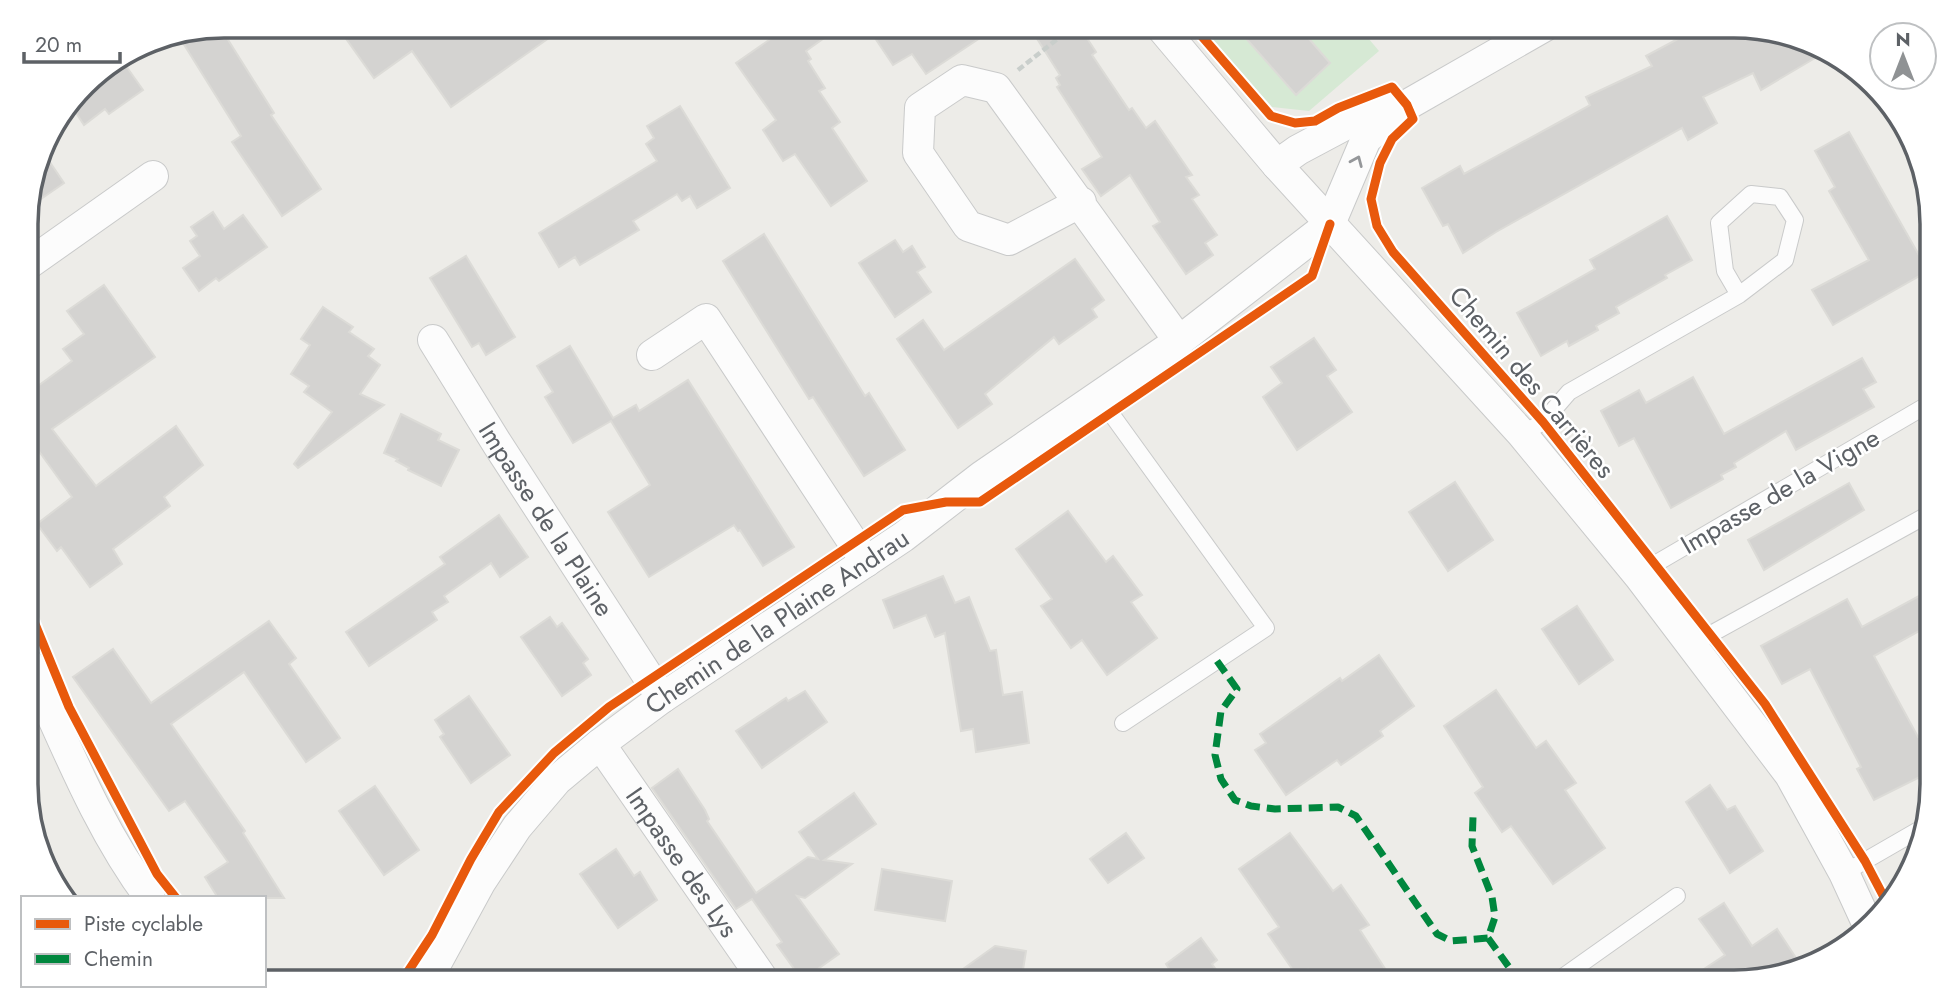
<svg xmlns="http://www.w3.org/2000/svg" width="1959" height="1008" viewBox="0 0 1959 1008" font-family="Jost,sans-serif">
<rect width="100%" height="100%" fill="#edece8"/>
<polygon fill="#d6e9d4" points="1201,26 1358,26 1379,51 1309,111 1272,107"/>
<g fill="#d4d3d1" stroke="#dcdbd7" stroke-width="2">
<polygon points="337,26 566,26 451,107 412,51 374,78"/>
<polygon points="789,26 841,26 806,51 811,59 808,61 825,88 819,91 840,122 832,128 867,181 831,206 795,154 783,161 763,130 776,120 736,63"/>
<polygon points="867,26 998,26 926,74 912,54 893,65"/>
<polygon points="1029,26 1079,26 1096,52 1092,55 1129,110 1132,108 1146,128 1155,121 1192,175 1186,177 1199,195 1192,199 1217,235 1205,243 1213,255 1186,274 1153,226 1160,222 1130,175 1101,196 1082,169 1102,157 1057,87 1060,85 1056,78 1060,75"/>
<polygon points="1235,26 1298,26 1330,63 1296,95"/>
<polygon points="1702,26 1734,26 1822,47 1827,51 1761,90 1753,73 1703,97 1717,123 1688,140 1682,128 1496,232 1463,253 1448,224 1443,226 1422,188 1460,166 1464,174 1574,114 1590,105 1586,97 1652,66 1646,56"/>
<polygon points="220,27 274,113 271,115 321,189 282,216 232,142 241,136 178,35"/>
<polygon points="121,59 143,90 109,114 105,109 84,125 71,105 94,76"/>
<polygon points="680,106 730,188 697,208 690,196 682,201 677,194 633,221 639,230 580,265 575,257 559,267 539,233 657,161 646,144 654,138 647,126"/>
<polygon points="1849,132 1928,271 1833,325 1812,290 1869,260 1829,191 1835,187 1815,151"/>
<polygon points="43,152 64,183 28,208 36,177"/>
<polygon points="213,212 224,229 243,215 267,247 219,281 216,278 199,291 183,268 200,256 190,241 197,236 191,227"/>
<polygon points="1667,216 1692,260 1665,275 1667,278 1616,307 1619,313 1596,326 1598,330 1569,346 1567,341 1541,356 1517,313 1595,269 1590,260"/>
<polygon points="764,234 865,396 869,393 905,450 864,476 813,397 809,399 723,261"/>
<polygon points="895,240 903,252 912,246 925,267 917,272 931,292 895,317 859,263"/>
<polygon points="466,256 515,337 486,355 479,343 472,347 430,278"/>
<polygon points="1075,259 1104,300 1092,309 1097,317 1059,344 1054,337 985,394 992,404 958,428 897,339 923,320 944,350"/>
<polygon points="104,285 155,357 52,429 96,486 176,426 203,465 164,497 170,506 113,549 122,564 90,587 61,547 57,551 37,524 72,497 33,443 27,447 27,394 72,361 63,349 84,334 67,311"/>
<polygon points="323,307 353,327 349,332 374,349 368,356 380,365 360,394 384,405 298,468 294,464 332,412 304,392 309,386 291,374 310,345 301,339"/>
<polygon points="1314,338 1336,370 1327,376 1352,412 1297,450 1263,397 1282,383 1271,367"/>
<polygon points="570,346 613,418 636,405 639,411 688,380 794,547 763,566 740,530 738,531 734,525 649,577 608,512 650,485 611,421 573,443 545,397 553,392 537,366"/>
<polygon points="1862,358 1876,382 1863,389 1874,407 1796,450 1786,431 1734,463 1736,467 1721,475 1723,479 1671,508 1634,438 1619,446 1601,411 1639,390 1646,403 1693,377 1724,434"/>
<polygon points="401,414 441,434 438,440 459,450 441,486 408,470 409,468 396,461 398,459 384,453"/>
<polygon points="1455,482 1493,540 1448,571 1409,512"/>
<polygon points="1849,483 1864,510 1764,570 1748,540"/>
<polygon points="1068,511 1106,562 1113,556 1142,595 1131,602 1157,638 1107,675 1082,640 1071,648 1041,606 1052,599 1016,549"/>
<polygon points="499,515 528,557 500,577 491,563 444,596 448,602 432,612 437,620 369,666 346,632 445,564 440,557"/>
<polygon points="943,576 955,603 969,597 990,651 996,650 1003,695 1022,692 1029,743 976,752 973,729 961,731 945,633 935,637 926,615 894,628 883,600"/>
<polygon points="1932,589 1932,624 1874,656 1918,737 1933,729 1933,767 1925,771 1926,774 1874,800 1857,769 1861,767 1810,669 1782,684 1761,646 1847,599 1862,627"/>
<polygon points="1577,606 1613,660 1579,684 1542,629"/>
<polygon points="550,617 557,627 562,623 588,659 583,663 591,675 562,696 521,637"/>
<polygon points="269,621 296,658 289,664 340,738 306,762 244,672 171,724 245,831 243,833 284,898 218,898 205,877 228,862 185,801 169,811 73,677 113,649 151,703"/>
<polygon points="1379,655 1414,706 1380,731 1383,736 1341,765 1337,760 1286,795 1255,750 1266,743 1260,734 1340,678 1342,681"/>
<polygon points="1496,690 1536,748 1546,741 1576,783 1565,790 1605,848 1553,884 1511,826 1502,832 1475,793 1483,787 1444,726"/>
<polygon points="805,691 827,722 762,768 736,731 786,698 788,701"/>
<polygon points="469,696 510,755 471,783 440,737 444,734 435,720"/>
<polygon points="678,769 705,810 709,819 707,821 756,893 808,857 818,859 799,832 854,793 876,824 824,860 852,864 805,898 797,896 839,954 802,980 777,945 782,942 752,899 736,909 652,788"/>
<polygon points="1710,785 1727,810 1735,806 1763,851 1730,873 1686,802"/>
<polygon points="375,786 419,850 384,875 339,811"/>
<polygon points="1126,833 1144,858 1108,883 1090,859"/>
<polygon points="1290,833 1333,891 1341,885 1369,925 1360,930 1393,981 1317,981 1308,969 1297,976 1268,934 1279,927 1239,869"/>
<polygon points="616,849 634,876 640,872 657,900 618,928 580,874"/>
<polygon points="882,869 952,881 945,921 875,910"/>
<polygon points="1724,903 1752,946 1777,929 1800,964 1747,981 1686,981 1725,955 1699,919"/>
<polygon points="1201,938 1217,960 1212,964 1224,981 1178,982 1166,964"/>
<polygon points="995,946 1026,951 1021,982 945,982"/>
</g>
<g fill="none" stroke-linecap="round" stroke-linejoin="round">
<defs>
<g id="service">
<polyline points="1099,397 1266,628 1123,723"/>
<polyline points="1522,434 1543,422 1569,392 1739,295 1785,260 1795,220 1780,197 1751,194 1719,223 1725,271 1739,295"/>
<polyline points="1639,576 1655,564 1922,408"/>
<polyline points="1691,645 1929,514"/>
<polyline points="1844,873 1922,828"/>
<polyline points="1557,981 1677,896"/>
</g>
<g id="minor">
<polyline points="1160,26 1277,165 1522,434 1639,576 1790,775 1844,873 1867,923"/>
<polyline points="1277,165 1298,150 1375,109 1396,106"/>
<polyline points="1081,202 1009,240 968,226 918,153 920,108 962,80 996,88 1179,341"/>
<polyline points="27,265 153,176"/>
<path id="s1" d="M433,340L498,445L662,698"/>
<polyline points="652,355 706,319 866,562"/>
<path d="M28,663C65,743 97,827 150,898"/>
<path id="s2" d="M600,744L765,982"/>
<path id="s3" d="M426,982L480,883L517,827L557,780L600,744L662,698L903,537L982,476L1179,341L1330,224L1366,139L1407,105L1545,26"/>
</g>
</defs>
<use href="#service" stroke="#c9caca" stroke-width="18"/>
<use href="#minor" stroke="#c9caca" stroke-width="32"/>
<polyline stroke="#c9cecb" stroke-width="4.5" stroke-dasharray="7 3.5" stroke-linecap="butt" points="1018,70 1074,26"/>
<use href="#service" stroke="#fcfcfc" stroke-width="16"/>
<use href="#minor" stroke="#fcfcfc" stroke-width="30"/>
<g stroke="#00873e" stroke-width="7" stroke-dasharray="14 7" stroke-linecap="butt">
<polyline points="1217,661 1237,689 1221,711 1215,755 1221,779 1235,800 1251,806 1275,809 1338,807 1356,816 1437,934 1451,941 1488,938 1495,917 1492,897 1472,846 1473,817"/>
<polyline points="1488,938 1519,981"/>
</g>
<defs>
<g id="cycleway">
<polyline points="1193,26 1271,116 1295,123 1315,121 1338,108 1392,87 1407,105 1413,119 1392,139 1380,163 1371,199 1377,226 1393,252 1543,422 1765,704 1865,861 1886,901"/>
<polyline points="28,607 69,707 157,874 176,898"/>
<polyline points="389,982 407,973 432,935 471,859 499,812 554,753 609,707 903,510 946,502 980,502 1312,276 1330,224"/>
</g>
</defs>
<use href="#cycleway" stroke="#fff" stroke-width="13"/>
<use href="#cycleway" stroke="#e8590c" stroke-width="9"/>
</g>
<defs><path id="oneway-chevron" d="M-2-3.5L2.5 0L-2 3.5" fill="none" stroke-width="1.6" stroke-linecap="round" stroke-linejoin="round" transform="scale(1.75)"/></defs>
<use stroke="#95979a" href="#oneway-chevron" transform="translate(1357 161) rotate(-67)"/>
<g text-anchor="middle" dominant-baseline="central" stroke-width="5" stroke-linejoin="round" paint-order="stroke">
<g font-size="26" fill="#5d6166" stroke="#fff">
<text transform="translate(1532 382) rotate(50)">Chemin des Carrières</text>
<text transform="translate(1780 491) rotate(-30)">Impasse de la Vigne</text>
<text stroke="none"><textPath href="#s1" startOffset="212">Impasse de la Plaine</textPath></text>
<text stroke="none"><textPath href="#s3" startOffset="513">Chemin de la Plaine Andrau</textPath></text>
<text stroke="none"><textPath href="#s2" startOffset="144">Impasse des Lys</textPath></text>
</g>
</g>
<path d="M0 0H1959V1008H0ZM224 38H1734A186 186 0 0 1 1920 224V784A186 186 0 0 1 1734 970H224A186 186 0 0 1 38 784V224A186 186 0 0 1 224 38Z" fill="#fff" fill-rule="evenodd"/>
<path fill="none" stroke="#5d6166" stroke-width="3.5" d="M224 38H1734A186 186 0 0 1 1920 224V784A186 186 0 0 1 1734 970H224A186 186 0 0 1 38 784V224A186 186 0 0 1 224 38Z"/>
<rect x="21" y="896" width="245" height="91" fill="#ffffff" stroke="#bec0c2" stroke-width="2"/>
<rect x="35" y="919" width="35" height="10" fill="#e8590c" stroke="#bec0c2" stroke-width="2"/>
<text x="84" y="931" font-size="21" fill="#5d6166">Piste cyclable</text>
<rect x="35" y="954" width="35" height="10" fill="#00873e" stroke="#bec0c2" stroke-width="2"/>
<text x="84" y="966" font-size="21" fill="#5d6166">Chemin</text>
<g transform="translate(1903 56)"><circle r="33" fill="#ffffff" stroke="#bec0c2" stroke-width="2"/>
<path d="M0-5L12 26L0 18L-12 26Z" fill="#8f9294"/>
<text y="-10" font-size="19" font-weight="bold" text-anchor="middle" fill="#5d6166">N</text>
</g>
<path d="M24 52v10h96v-10" fill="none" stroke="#5d6166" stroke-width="3.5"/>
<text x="35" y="52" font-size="21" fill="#5d6166" stroke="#ffffff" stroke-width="5" paint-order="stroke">20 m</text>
</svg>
